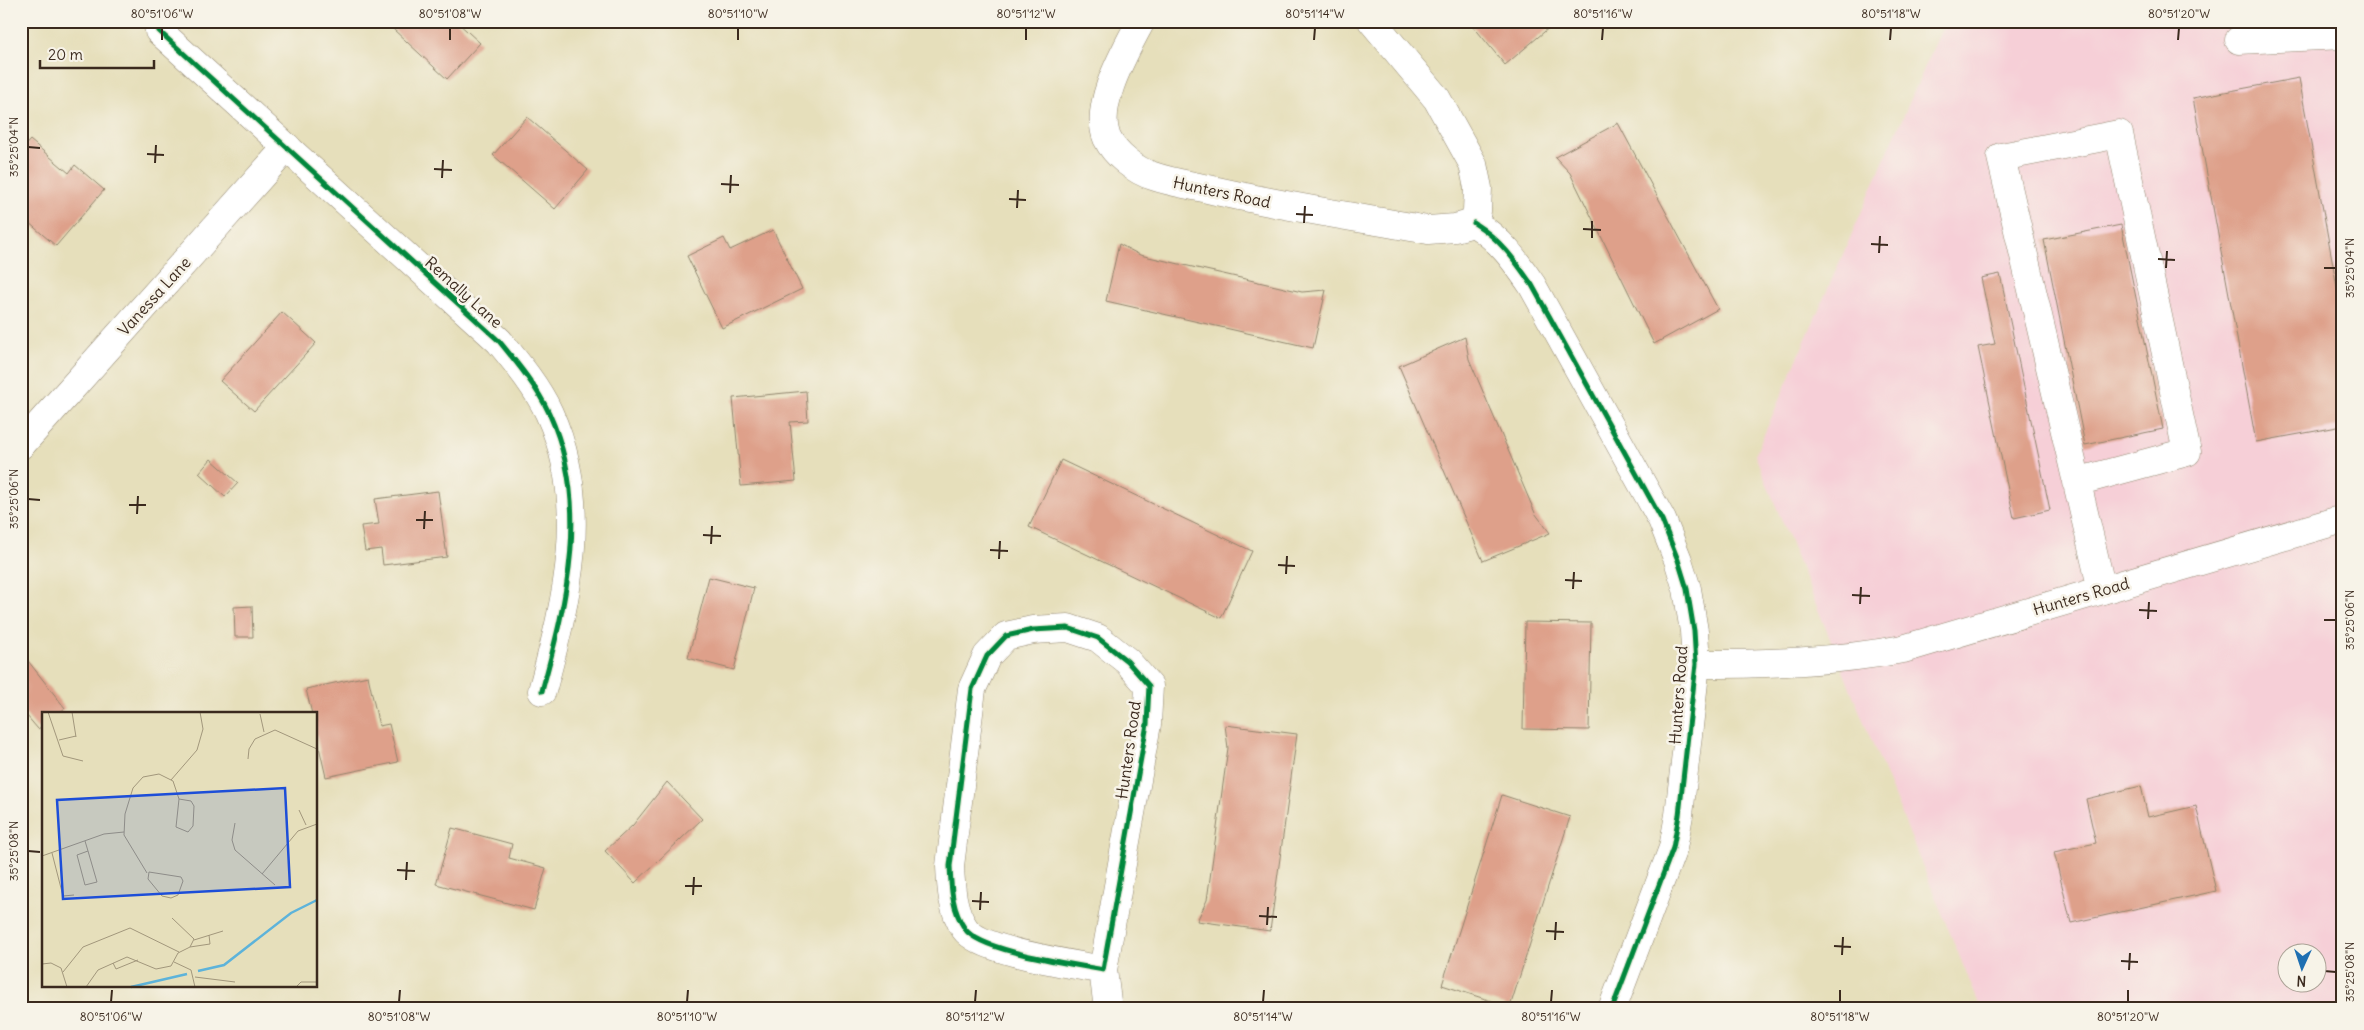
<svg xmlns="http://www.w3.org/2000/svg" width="2364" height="1030" viewBox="0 0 2364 1030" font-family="Delius,sans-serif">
<rect width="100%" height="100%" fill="#f7f3e8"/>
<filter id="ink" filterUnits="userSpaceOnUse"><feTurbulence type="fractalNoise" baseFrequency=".02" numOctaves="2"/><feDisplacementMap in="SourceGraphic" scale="10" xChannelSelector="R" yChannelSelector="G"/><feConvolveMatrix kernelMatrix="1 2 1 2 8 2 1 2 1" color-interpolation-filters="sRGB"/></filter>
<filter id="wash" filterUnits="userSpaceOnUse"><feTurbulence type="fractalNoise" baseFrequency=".0096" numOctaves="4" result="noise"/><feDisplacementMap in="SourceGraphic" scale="20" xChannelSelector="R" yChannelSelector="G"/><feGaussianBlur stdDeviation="1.12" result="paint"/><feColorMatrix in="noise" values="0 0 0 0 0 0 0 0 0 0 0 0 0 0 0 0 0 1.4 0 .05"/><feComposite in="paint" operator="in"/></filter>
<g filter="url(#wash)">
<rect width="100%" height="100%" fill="#e6dfbb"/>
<path fill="#f6cfd7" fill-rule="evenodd" d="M1945,21H2343V1009H1981L1755,455ZM2286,952H2316V982H2286Z"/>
<g id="blocks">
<g fill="#dea08a">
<polygon points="393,21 456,21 480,43 447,79 393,29 397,25"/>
<polygon points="1469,21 1557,21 1505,65"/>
<polygon points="2299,78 2343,320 2343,426 2256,442 2193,98"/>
<polygon points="527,117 588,170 555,209 493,155"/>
<polygon points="1618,123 1718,309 1654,344 1570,173 1555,157"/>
<polygon points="30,140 69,173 75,165 104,190 56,246 21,216 21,150"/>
<polygon points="2121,225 2163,429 2085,445 2044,240"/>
<polygon points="773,230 802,289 722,328 687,256 724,238 730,250"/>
<polygon points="1119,244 1140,255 1302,292 1326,290 1313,348 1106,301"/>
<polygon points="2000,274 2050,510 2014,518 1978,347 1995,344 1981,278"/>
<polygon points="282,312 316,343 254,411 220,381"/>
<polygon points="1465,337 1469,359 1535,513 1550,533 1483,561 1399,366"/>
<polygon points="806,391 808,421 790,422 796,481 741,486 733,398"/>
<polygon points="211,459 238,483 225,497 199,473"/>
<polygon points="1061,460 1252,551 1221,618 1029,527"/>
<polygon points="438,491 447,557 383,565 381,549 365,551 361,526 379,524 375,499"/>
<polygon points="709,577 754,588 734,670 688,658"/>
<polygon points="252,606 253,637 235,637 234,607"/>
<polygon points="1525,622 1591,623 1589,730 1523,729"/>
<polygon points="21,652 65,708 58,714 44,714 44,725 38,729 21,709"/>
<polygon points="368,676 379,726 389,724 398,762 326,777 316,734 316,714 312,714 306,689"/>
<polygon points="1225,725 1297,734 1270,931 1197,921 1207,900 1228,748"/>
<polygon points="667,782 702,819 635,883 605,851 633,825"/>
<polygon points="2141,786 2148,817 2196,806 2216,891 2071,923 2054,852 2096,843 2086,799"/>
<polygon points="1502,795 1570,817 1510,1007 1442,985"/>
<polygon points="452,828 512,844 509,858 546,868 534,910 436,884"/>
</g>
</g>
</g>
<g filter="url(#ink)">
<use href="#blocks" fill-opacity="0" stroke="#90846c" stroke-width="1"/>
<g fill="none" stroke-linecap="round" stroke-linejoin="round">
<defs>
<g id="minor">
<path d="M1141,21C1126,50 1093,105 1107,138C1115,155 1136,171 1153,176C1170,182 1190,185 1208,189C1280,206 1355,217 1428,230L1455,228L1474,223L1477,211L1478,188L1473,164L1437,99L1372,21"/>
<path d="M159,31L499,341C517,363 537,387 549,413C591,505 567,599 542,691"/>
<polyline points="2239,40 2343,35"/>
<path d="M1474,223C1501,240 1514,259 1532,285L1662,520L1678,560L1687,589L1694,631L1696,664L1679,815L1673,848L1612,1009"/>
<polyline points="21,445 287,147"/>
<polyline points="2076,482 2187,452 2119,134 2001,157 2102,590"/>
<path d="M1068,628L1098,638L1127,661L1149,686L1147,724L1103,970C1074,964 981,952 965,929C952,910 951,888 950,866L972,689L987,656L1006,636L1033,630Z"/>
<path d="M1696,664C1768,664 1832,662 1903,649L2343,519"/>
<polyline points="1103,970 1108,1009"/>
</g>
</defs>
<use href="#minor" stroke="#90846c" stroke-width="29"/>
<use href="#minor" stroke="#fff" stroke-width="28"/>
<defs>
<g id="cycleway">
<path d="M159,31L499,341C517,363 537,387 549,413C591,505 567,599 542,691"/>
<path d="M1474,223C1501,240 1514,259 1532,285L1662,520L1678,560L1687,589L1694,631L1696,664L1679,815L1673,848L1612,1009"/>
<path d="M1068,628L1098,638L1127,661L1149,686L1147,724L1103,970C1074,964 981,952 965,929C952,910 951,888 950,866L972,689L987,656L1006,636L1033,630Z"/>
</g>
</defs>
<use href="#cycleway" stroke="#f7f3e8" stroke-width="8"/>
<use href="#cycleway" stroke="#00873e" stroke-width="5"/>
</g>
</g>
<path fill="none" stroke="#3b2a1e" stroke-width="2" d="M162,40V28M450,40V28M738,40V28M1026,40V28M1314,40L1315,28M1602,40L1603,28M1890,40L1891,28M2178,40L2179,28M28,147L40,148M147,154L164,155M155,163L156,145M434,169L452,170M442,178L443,160M721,184L739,185M730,193L731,175M1009,199L1026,200M1017,208L1018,190M1296,214L1313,215M1304,223L1305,206M1583,229L1601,230M1592,238V221M1871,244L1888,245M1879,253L1880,236M2158,259L2175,260M2166,268L2167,251M2324,268H2336M28,499L40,500M129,505H146M137,514L138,496M416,520H433M424,529L425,511M703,535L721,536M711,544L712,526M990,550L1008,551M999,559L1000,541M1278,565L1295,566M1286,574L1287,556M1565,580L1582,581M1573,589L1574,572M1852,595L1870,596M1860,604L1861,587M2139,610L2157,611M2148,619L2149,602M2324,620H2336M28,851L40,852M397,870L415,871M406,880L407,862M685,886H702M693,895L694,877M972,901L989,902M980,910L981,892M1259,916L1277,917M1267,925L1268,907M1546,931L1564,932M1555,940L1556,922M1834,946L1851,947M1842,955L1843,937M2121,961L2138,962M2129,970L2130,953M2324,971L2336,972M111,1002L112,990M399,1002L400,990M687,1002L688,990M975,1002L976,990M1263,1002L1264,990M1551,1002L1552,990M1840,1002V990M2128,1002V990"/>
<g text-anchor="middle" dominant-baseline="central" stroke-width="5" stroke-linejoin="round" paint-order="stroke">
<g font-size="16" fill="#3b2a1e" stroke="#f7f3e8">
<text transform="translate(1222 192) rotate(12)">Hunters Road</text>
<text transform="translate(464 292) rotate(42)">Remally Lane</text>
<text transform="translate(154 296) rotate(-48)">Vanessa Lane</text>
<text transform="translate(2081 596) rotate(-16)">Hunters Road</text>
<text transform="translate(1678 695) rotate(-86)">Hunters Road</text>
<text transform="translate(1128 750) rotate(-82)">Hunters Road</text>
</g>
</g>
<g transform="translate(42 712)">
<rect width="275" height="275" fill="#e6dfbb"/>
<path fill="none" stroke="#5db3da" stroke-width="2.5" d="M156,259L182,253L249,201L275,188M89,275L145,262"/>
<path fill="none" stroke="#a2977c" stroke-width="1" d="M6,0L21,44L41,49M30,0L34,25M218,2L222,20M17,28L34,24M206,47L207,37L213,27L233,18L275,37M129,68L155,38L161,17L158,0M137,87L149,89L152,94L151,114L146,120L134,115ZM257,98L264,113M193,111L190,128L193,138L233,173M43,129L46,139L55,170L43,173L35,143L46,139M10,141L21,184L32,183M0,144L62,122L82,120M107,160L139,165L141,169L136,183L129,186L120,184L106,167ZM105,161L82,123L83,102L91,76L101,65L117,62L131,69L137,87M220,162L256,119L275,112M152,228L181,219M148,235L168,232L167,223M132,250L149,258L153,275M71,251L74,257L96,248M0,252L9,251L19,256L25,275M21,260L41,235L88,216L137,240M153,265L193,270M44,275L56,258L85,245L114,257L129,254L136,241L148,235L152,227L130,206M254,275L259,270H275"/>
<path fill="#1d4ed8" fill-opacity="0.15" stroke="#1d4ed8" stroke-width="2.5" d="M243,76L248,175L21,187L15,88Z"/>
<rect width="275" height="275" fill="none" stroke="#3b2a1e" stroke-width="2.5"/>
</g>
<rect width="2364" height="1030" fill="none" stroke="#f7f3e8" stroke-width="55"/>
<g transform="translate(2302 968) rotate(183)"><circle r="24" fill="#f7f3e8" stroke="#aca397"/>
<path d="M0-4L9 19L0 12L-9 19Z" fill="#1f6fb2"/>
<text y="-8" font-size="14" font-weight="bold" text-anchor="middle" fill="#3b2a1e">N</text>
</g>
<path d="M40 60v8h114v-8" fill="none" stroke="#3b2a1e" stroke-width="2.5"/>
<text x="48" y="60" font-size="15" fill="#3b2a1e" stroke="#f7f3e8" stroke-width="4" paint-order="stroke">20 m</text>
<rect x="28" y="28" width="2308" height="974" fill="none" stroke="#3b2a1e" stroke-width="2"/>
<g font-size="12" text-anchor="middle" fill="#3b2a1e">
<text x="162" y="18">80°51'06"W</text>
<text x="450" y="18">80°51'08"W</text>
<text x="738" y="18">80°51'10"W</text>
<text x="1026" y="18">80°51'12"W</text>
<text x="1315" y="18">80°51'14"W</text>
<text x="1603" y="18">80°51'16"W</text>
<text x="1891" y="18">80°51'18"W</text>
<text x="2179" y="18">80°51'20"W</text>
<text transform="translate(14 147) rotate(-90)" y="4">35°25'04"N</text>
<text transform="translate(2350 268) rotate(-90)" y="4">35°25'04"N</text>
<text transform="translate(14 499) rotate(-90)" y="4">35°25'06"N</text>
<text transform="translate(2350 620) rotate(-90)" y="4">35°25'06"N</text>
<text transform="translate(14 851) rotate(-90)" y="4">35°25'08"N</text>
<text transform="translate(2350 972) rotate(-90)" y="4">35°25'08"N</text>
<text x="111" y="1021">80°51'06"W</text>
<text x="399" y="1021">80°51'08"W</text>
<text x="687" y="1021">80°51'10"W</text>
<text x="975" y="1021">80°51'12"W</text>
<text x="1263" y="1021">80°51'14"W</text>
<text x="1551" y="1021">80°51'16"W</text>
<text x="1840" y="1021">80°51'18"W</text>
<text x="2128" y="1021">80°51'20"W</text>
</g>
</svg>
